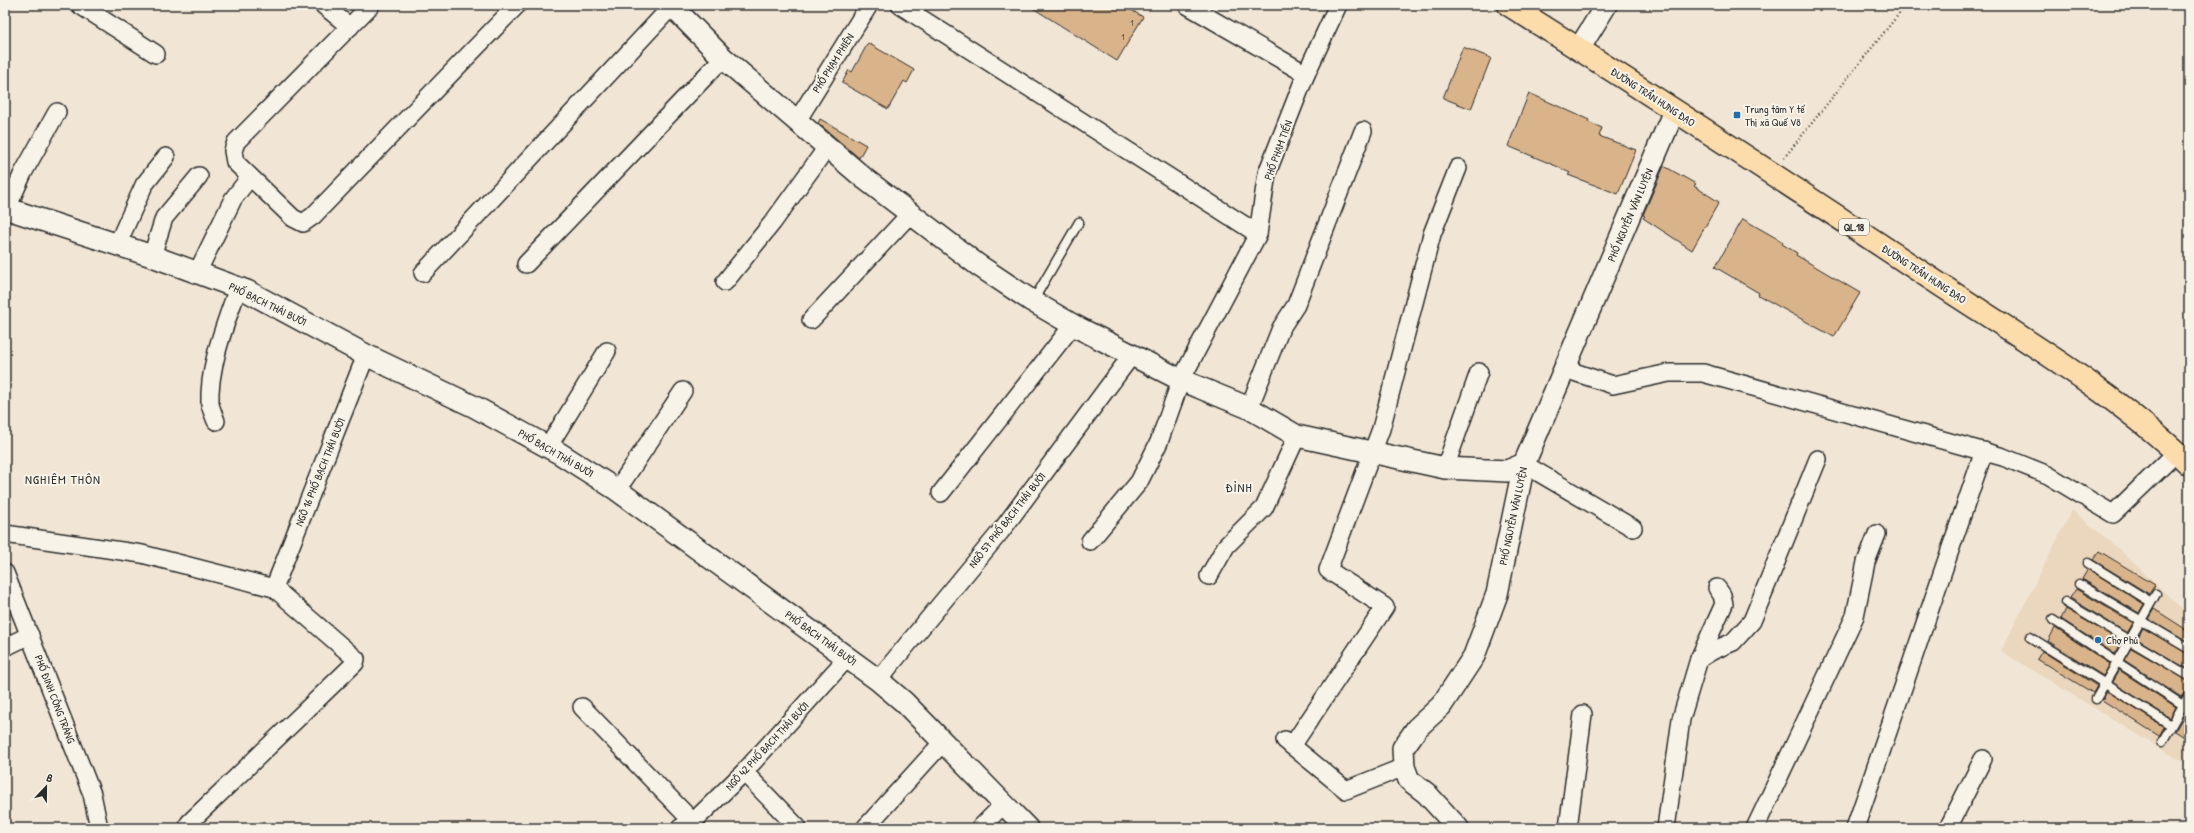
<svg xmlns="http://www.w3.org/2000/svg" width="2194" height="833" viewBox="0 0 2194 833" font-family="'Patrick Hand',sans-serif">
<rect width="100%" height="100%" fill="#f1e6d5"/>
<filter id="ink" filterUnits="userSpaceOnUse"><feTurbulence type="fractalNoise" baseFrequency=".025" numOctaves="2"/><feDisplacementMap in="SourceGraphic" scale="8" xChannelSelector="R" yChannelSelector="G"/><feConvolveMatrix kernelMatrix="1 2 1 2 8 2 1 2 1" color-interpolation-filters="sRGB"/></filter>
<g filter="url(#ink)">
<polygon fill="#ead7be" points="2072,510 2120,550 2182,609 2189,629 2189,766 2001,651"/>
<g fill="#d9b48a" stroke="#2b2b2b">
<polygon points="1028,5 1123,5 1143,17 1117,61"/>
<polygon points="868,43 914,70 907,83 904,81 888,109 842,83 849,70 852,72"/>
<polygon points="1463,47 1491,58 1471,109 1443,98"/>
<polygon points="1529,93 1589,120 1588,122 1602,128 1599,136 1636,150 1618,194 1568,175 1570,173 1556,166 1508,146"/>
<polygon points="820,119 866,145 859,158 818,123"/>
<polygon points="1664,166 1696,184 1694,186 1719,202 1692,250 1643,218 1645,216 1643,215"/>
<polygon points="1743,219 1783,242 1782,244 1797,253 1796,255 1860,293 1834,337 1758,295 1759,293 1715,267"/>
<polygon points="2099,551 2155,585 2149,594 2093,560"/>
<polygon points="2088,569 2144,604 2139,613 2082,579"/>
<polygon points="2076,589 2133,623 2127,633 2070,598"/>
<polygon points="2066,609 2122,642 2115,654 2061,619"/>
<polygon points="2154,609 2187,630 2189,643 2148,619"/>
<polygon points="2055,628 2110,664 2103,676 2048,641"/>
<polygon points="2143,628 2189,654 2189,670 2137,639"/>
<polygon points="2131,648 2189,681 2189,686 2181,697 2124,660"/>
<polygon points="2042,651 2097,686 2093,693 2037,659"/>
<polygon points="2119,670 2176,707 2170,718 2112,682"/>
<polygon points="2107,691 2164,727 2159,736 2102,700"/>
<polygon points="2183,717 2189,721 2189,740 2175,731"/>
</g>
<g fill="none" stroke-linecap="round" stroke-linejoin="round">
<defs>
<g id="service">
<polyline points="1033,301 1079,222"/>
<polyline points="2088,563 2151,602"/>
<polyline points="2079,584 2189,649"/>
<polyline points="2065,602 2189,676"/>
<polyline points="2053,620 2189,709"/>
<polyline points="2030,637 2171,725"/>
<polyline points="2096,699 2156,594"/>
<polyline points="2162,742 2189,695"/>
</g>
<g id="minor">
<polyline points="80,5 156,54"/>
<polyline points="323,5 350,27"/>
<polyline points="371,5 236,142 233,151 235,162 293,218 303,223 313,216 517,5"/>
<polyline points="900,5 1258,234"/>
<polyline points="1187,5 1306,74"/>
<polyline points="797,121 869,5"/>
<polyline points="7,208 23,173 57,112"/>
<polyline points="117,245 144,185 166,157"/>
<polyline points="152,256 164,218 199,176"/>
<polyline points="526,264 723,58"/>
<polyline points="197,273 233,199 250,177"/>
<polyline points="423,273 672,6"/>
<polyline points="725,282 773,222 828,146"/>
<polyline points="811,320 911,213"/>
<polyline points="1565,369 1613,385 1669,373 1703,373 2003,457 2048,475 2113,514 2177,452"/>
<polyline points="1249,408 1281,328 1296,305 1363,131"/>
<path d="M216,421C214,416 211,409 210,404C208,367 226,322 238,288"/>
<polyline points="548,447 607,351"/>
<polyline points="1524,464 1633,528"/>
<polyline points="1445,468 1479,372"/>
<polyline points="617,490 683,391"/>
<polyline points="941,493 1073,325"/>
<polyline points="5,534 142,554 274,588 356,659 355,663 189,823"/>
<polyline points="1090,541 1139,482 1159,442 1181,380 1258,234 1267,173 1306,74 1338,5"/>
<polyline points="5,573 92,794 99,828"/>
<polyline points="1209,576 1226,546 1264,508 1297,436"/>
<polyline points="274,588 366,355"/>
<polyline points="5,647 30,635"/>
<polyline points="1699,659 1724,604 1722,595 1717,588"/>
<polyline points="878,680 1001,531 1131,356"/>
<polyline points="582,707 693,822"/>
<polyline points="1285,740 1346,790 1404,767"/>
<polyline points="1292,746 1385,607 1328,570 1381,429 1432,234 1458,168"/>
<polyline points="744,772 798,828"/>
<polyline points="680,828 693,822 744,772 848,657"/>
<polyline points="865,828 943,742"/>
<polyline points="980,828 1004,804"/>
<polyline points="1568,828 1583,714"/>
<polyline points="1666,828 1681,719 1699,659 1712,651 1733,642 1752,621 1818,459"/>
<polyline points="1755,828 1855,616 1866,562 1877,534"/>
<polyline points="1855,828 1984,451"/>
<polyline points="1948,828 1983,759"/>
</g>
<g id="tertiary">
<polyline points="671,5 723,58 865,179 978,265 1032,301 1073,325 1181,380 1249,408 1297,436 1445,468 1507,471 1524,464"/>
<polyline points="1579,49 1606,5"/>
<polyline points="5,208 152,256 247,291 366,355 475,407 559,453 617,490 878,680 904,702 1027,828"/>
<polyline points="1458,828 1426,793 1409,780 1404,767 1403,748 1417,728 1441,706 1474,656 1497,594 1524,464 1674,111"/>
</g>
<path id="trunk" d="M1509,5C1649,93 1787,183 1924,274C2014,334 2111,389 2189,464"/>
</defs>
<use href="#service" stroke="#2b2b2b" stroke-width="11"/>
<use href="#minor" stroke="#2b2b2b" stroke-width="20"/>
<use href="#tertiary" stroke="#2b2b2b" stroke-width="24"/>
<use href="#trunk" stroke="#2b2b2b" stroke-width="25"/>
<polyline stroke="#2b2b2b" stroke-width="2.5" stroke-dasharray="1 3" stroke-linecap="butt" points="1784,158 1906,5"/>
<use href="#service" stroke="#f7f3e8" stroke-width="8"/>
<use href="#minor" stroke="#f7f3e8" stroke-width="17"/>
<use href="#tertiary" stroke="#f7f3e8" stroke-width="21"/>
<use href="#trunk" stroke="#fddcac" stroke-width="22"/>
</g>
</g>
<g fill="#1f6fb2" stroke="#f7f3e8" stroke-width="1.5">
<rect x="1733" y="111" width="8" height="8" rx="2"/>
<circle cx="2098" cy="640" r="4"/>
</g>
<g text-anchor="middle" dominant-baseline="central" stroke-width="4" stroke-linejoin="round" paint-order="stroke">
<g font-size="9" fill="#564d43">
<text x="1132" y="23">1</text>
<text x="1123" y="37">1</text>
</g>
<rect fill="#f7f3e8" stroke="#686764" stroke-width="1" x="1839" y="219" width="30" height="16" rx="3"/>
<g font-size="10" font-weight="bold" fill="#2b2b2b">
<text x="1854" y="227">QL.18</text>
</g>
<g font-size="11" fill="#2b2b2b" stroke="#f7f3e8">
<text transform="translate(833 63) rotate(-58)">PHỐ PHẠM PHIÊN</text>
<text transform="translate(1653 97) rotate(33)">ĐƯỜNG TRẦN HƯNG ĐẠO</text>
<text transform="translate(1278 150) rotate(-70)">PHỐ PHẠM TIẾN</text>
<text transform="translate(1630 215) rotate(-67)">PHỐ NGUYỄN VĂN LUYỆN</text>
<text transform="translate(1924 274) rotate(33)">ĐƯỜNG TRẦN HƯNG ĐẠO</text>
<text transform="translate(268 304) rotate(26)">PHỐ BẠCH THÁI BƯỞI</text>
<text transform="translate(556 453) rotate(30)">PHỐ BẠCH THÁI BƯỞI</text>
<text transform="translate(320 472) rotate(-68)">NGÕ 16 PHỐ BẠCH THÁI BƯỞI</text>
<text transform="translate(1513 516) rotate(-78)">PHỐ NGUYỄN VĂN LUYỆN</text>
<text transform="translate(1007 520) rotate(-52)">NGÕ 57 PHỐ BẠCH THÁI BƯỞI</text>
<text transform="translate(821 638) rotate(36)">PHỐ BẠCH THÁI BƯỞI</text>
<text transform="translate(55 699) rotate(69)">PHỐ ĐINH CÔNG TRÁNG</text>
<text transform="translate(767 746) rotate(-47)">NGÕ 42 PHỐ BẠCH THÁI BƯỞI</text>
</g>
<g font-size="11" fill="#2b2b2b" stroke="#f7f3e8" text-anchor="start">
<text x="1745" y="109">Trung tâm Y tế<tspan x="1745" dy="13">Thị xã Quế Võ</tspan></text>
<text x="2106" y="640">Chợ Phủ</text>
</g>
<g font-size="13" letter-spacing="1" fill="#2b2b2b" stroke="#f7f3e8">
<text x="63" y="479">NGHIÊM THÔN</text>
<text x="1239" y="487">ĐỈNH</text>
</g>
</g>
<rect width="2194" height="833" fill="none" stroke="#f7f3e8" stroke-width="20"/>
<rect x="10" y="10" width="2174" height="813" fill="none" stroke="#2b2b2b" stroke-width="1.5" filter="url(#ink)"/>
<g transform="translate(46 787) rotate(22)" stroke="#f7f3e8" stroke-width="3" paint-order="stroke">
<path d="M0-3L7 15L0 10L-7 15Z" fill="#2b2b2b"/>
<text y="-6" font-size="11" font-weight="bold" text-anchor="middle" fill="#2b2b2b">B</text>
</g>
</svg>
